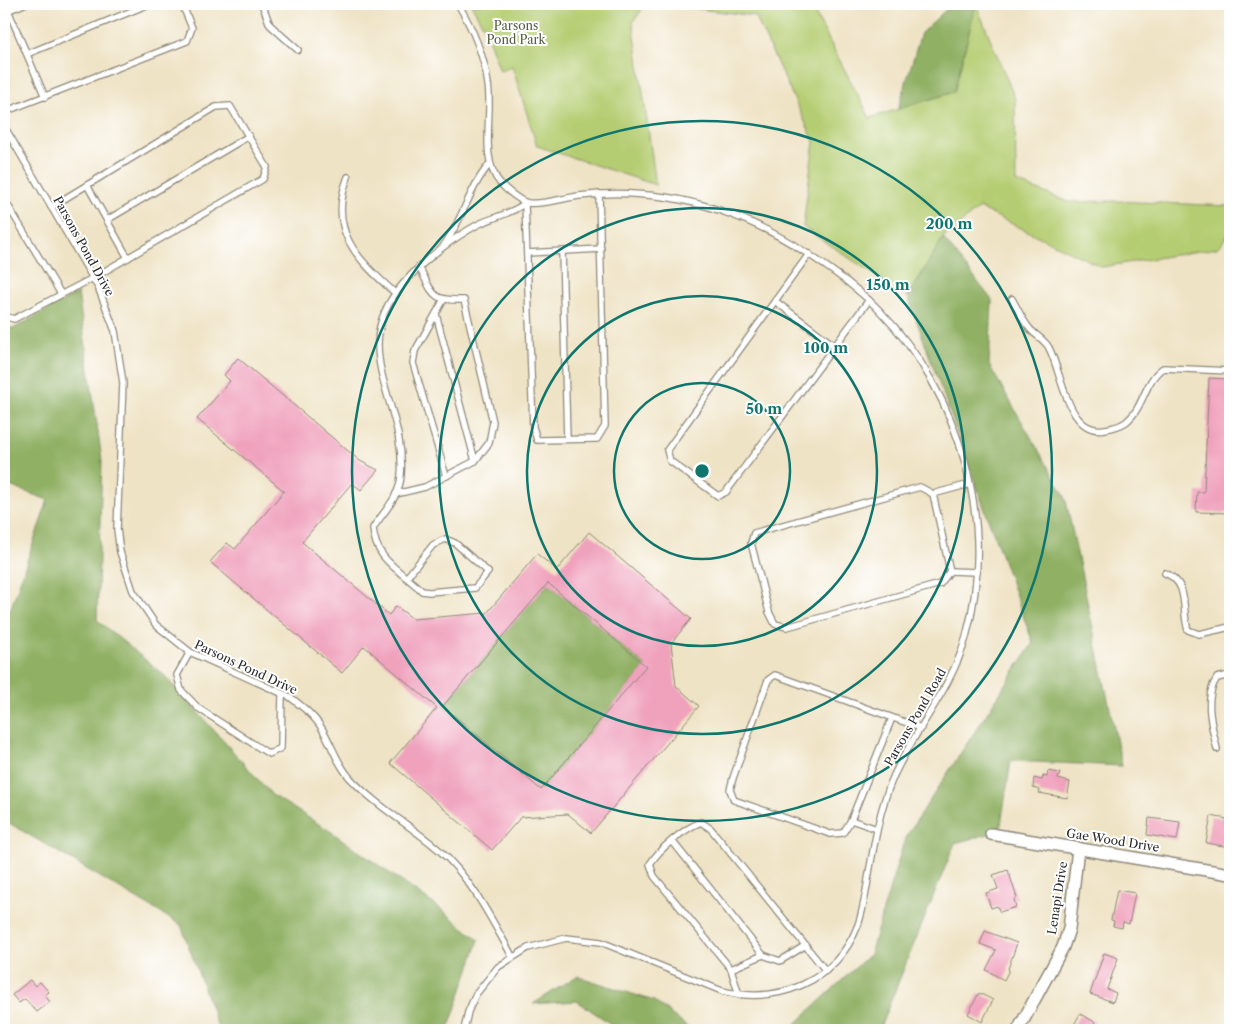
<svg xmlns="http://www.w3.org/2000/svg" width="1234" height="1034" viewBox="0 0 1234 1034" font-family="'Libre Caslon Text',serif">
<rect width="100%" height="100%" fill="#fff"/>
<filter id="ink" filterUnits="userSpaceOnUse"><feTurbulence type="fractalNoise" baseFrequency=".02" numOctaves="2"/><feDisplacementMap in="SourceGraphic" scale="10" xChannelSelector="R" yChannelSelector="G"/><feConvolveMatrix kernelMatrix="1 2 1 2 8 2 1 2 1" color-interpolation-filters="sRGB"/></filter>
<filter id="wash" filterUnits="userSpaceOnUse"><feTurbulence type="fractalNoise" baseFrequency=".0096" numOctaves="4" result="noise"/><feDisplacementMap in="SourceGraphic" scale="20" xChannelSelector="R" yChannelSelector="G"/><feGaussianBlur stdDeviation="1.12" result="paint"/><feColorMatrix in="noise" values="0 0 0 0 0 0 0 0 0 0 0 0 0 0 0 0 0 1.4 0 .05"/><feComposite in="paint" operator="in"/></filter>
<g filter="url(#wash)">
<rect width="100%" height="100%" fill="#efe3c5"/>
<g fill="#b5cd72" stroke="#707c4e">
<polygon points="471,4 646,4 633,22 656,185 537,146 512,66 500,71 485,29"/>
<polygon points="662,4 810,4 870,118 954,92 976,4 1015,99 1016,182 1069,202 1115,201 1230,206 1230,233 1217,248 1102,267 979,208 943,238 908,297 803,227 814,141 755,16"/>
</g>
<g fill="#90b064" stroke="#5e6e48">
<polygon points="952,4 976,4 954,92 898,109 921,33"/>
<polygon points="943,238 992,300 989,365 1065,496 1122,766 1011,761 1000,831 955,843 879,1030 789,1030 870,954 905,838 1033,643 908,297"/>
<polygon points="78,293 102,460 97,620 165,676 272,795 330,831 442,910 479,940 448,1030 219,1030 181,925 4,820 4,628 48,500 4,484 4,325 13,329"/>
<polygon points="548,583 646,666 541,790 443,706"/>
<polygon points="577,976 654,1001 691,1030 613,1030 611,1024 577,1001 533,1004"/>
</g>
<g id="blocks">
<g fill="#f0a2bd" fill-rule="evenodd">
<path d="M238,358L360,461L378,470L361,490L352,483L302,542L389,615L396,606L413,619L487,613L537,554L557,570L589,532L691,619L671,643L676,686L699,706L591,833L568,814L521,817L492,850L390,763L437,708L364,646L342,673L210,562L227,543L235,549L284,491L197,419L230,381L224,375ZM548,583L646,666L541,790L443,706Z"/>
<polygon points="1209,378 1230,379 1230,513 1196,512 1197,492 1204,492"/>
<polygon points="1048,771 1060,773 1058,779 1070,782 1067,798 1039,793 1040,790 1033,788 1034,778 1042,780 1043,776 1047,777"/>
<polygon points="1211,816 1227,819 1226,826 1230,827 1230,847 1206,843"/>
<polygon points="1149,818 1180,822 1177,840 1147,835"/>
<polygon points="1008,870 1017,898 1014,899 1016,907 1000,912 997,906 991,908 986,893 998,889 993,875"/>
<polygon points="1117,890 1135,893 1129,924 1123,922 1122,928 1113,926 1114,921 1111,920"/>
<polygon points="985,931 1017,943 1008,969 1009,970 1004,980 986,970 996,950 980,944"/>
<polygon points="1104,953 1118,958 1107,989 1116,993 1113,1002 1090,994"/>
<polygon points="30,980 35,986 40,982 49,992 45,995 50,1002 37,1012 25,999 19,1003 12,995"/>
<polygon points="979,993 993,1000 982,1022 968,1014"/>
<polygon points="1080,1014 1095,1022 1090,1030 1071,1030"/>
</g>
</g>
</g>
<g filter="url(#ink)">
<use href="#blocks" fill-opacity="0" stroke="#8d8778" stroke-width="1"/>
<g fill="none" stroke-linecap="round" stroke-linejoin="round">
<defs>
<g id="service">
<polyline points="262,4 270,25 298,50"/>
<path d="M458,4C473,29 484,55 488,84C493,115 479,158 500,183C506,190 520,201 528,203C544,205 563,198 579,196C607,192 637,193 665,197C716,205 762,224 805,252C831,269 857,287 879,310C961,394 997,523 966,637C953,684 921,722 899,765C883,795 877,828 871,862C867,883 865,905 858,925C836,982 778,1005 722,991L601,942L566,938L528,948L498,967L476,994L468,1012L464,1030"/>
<polyline points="8,10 45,97"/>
<polyline points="4,12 24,4"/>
<polyline points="27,54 149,4"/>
<polyline points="4,112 187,41 192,28 182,4"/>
<path d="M4,126L98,287L115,331L123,383L117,529L120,552L133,591L156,625L190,652L290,697C303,707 316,717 324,732C333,748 338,765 350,778C376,806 410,825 439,850C471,878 492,920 512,956"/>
<path d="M348,177C327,230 357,259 395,293"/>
<polyline points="87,185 128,258"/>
<polyline points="4,199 61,294"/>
<polyline points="525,203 533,427 537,440 597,439 605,426 599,194"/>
<polyline points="107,220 249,136"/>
<path d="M444,245C463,220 469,187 490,164"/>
<polyline points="562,252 567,439"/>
<polyline points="527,253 601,249"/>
<polyline points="809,254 667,450 670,461 718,496 726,492 869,300"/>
<path d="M1012,299C1018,309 1022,320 1030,329C1036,336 1045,340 1049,348C1062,372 1067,436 1105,429C1112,428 1120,426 1126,422C1144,408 1144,381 1163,368L1230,371"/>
<polyline points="443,301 415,351 413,363 446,476"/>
<polyline points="775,301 835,346"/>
<polyline points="436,314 475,461"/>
<polyline points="4,316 14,319 93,278 263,179 267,167 230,106 216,107 51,207"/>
<path d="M396,494L425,487L475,461L489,443L493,422L464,300C431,301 434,295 419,267"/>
<polyline points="933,494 950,571"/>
<polyline points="950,571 940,584 787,627 775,624 769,612 751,543 754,533 920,487 933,494 970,484"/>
<polyline points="950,571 977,572"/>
<path d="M1165,573C1190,583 1181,609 1188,630L1199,634L1230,627"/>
<polyline points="1230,574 1230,614"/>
<path d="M407,577L433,545L445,539L455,543L488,572L475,588L429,592L422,591C400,570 375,560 373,528C384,511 400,497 401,475C407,404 345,349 403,284C424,260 450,240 477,225C493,217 512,214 525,203"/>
<polyline points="190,652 177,675 181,690 198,708 269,754 281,748 282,694"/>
<path d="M1217,749C1212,727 1203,698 1217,678L1230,675"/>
<polyline points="851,820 892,718"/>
<polyline points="877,829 851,820 843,833 830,834 734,800 730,790 733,778 768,680 775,675 921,728"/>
<polyline points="673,842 763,955"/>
<polyline points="731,969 763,955 780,961 806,945"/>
<path d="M739,995L731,969L654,876L650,864C660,848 684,829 701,822L711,829L826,971"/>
</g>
<g id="minor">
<polyline points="991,834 1230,874"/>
<polyline points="1018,1030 1063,947 1069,929 1078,848"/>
</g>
</defs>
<use href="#service" stroke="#8d8778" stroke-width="8"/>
<use href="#minor" stroke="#8d8778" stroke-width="14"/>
<use href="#service" stroke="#fff" stroke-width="5.5"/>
<use href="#minor" stroke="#fff" stroke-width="11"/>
</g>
</g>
<g fill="none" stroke="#0f766e" stroke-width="2.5">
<circle cx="702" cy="471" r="88"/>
<circle cx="702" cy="471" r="175"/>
<circle cx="702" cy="471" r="263"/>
<circle cx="702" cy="471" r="350"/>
</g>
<g text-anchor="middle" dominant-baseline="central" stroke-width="4" stroke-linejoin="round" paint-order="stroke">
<g font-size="12" fill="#545c40" stroke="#fff">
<text x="516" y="25">Parsons<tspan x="516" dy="14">Pond Park</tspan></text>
</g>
<g font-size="12" fill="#2b2b2b" stroke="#fff">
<text transform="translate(84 246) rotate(61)">Parsons Pond Drive</text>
<text transform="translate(246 667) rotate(25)">Parsons Pond Drive</text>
<text transform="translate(915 717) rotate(-60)">Parsons Pond Road</text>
<text transform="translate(1113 840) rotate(9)">Gae Wood Drive</text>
<text transform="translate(1057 898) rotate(-81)">Lenapi Drive</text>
</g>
</g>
<circle cx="702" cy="471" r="8" fill="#0f766e" stroke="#fff" stroke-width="2.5"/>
<g font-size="15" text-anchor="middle" font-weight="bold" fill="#0f766e" stroke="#fff" stroke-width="4" stroke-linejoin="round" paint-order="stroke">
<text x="949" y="229">200 m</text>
<text x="888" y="290">150 m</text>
<text x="826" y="353">100 m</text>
<text x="764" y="414">50 m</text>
</g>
<rect width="1234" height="1034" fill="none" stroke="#fff" stroke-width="20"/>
</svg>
